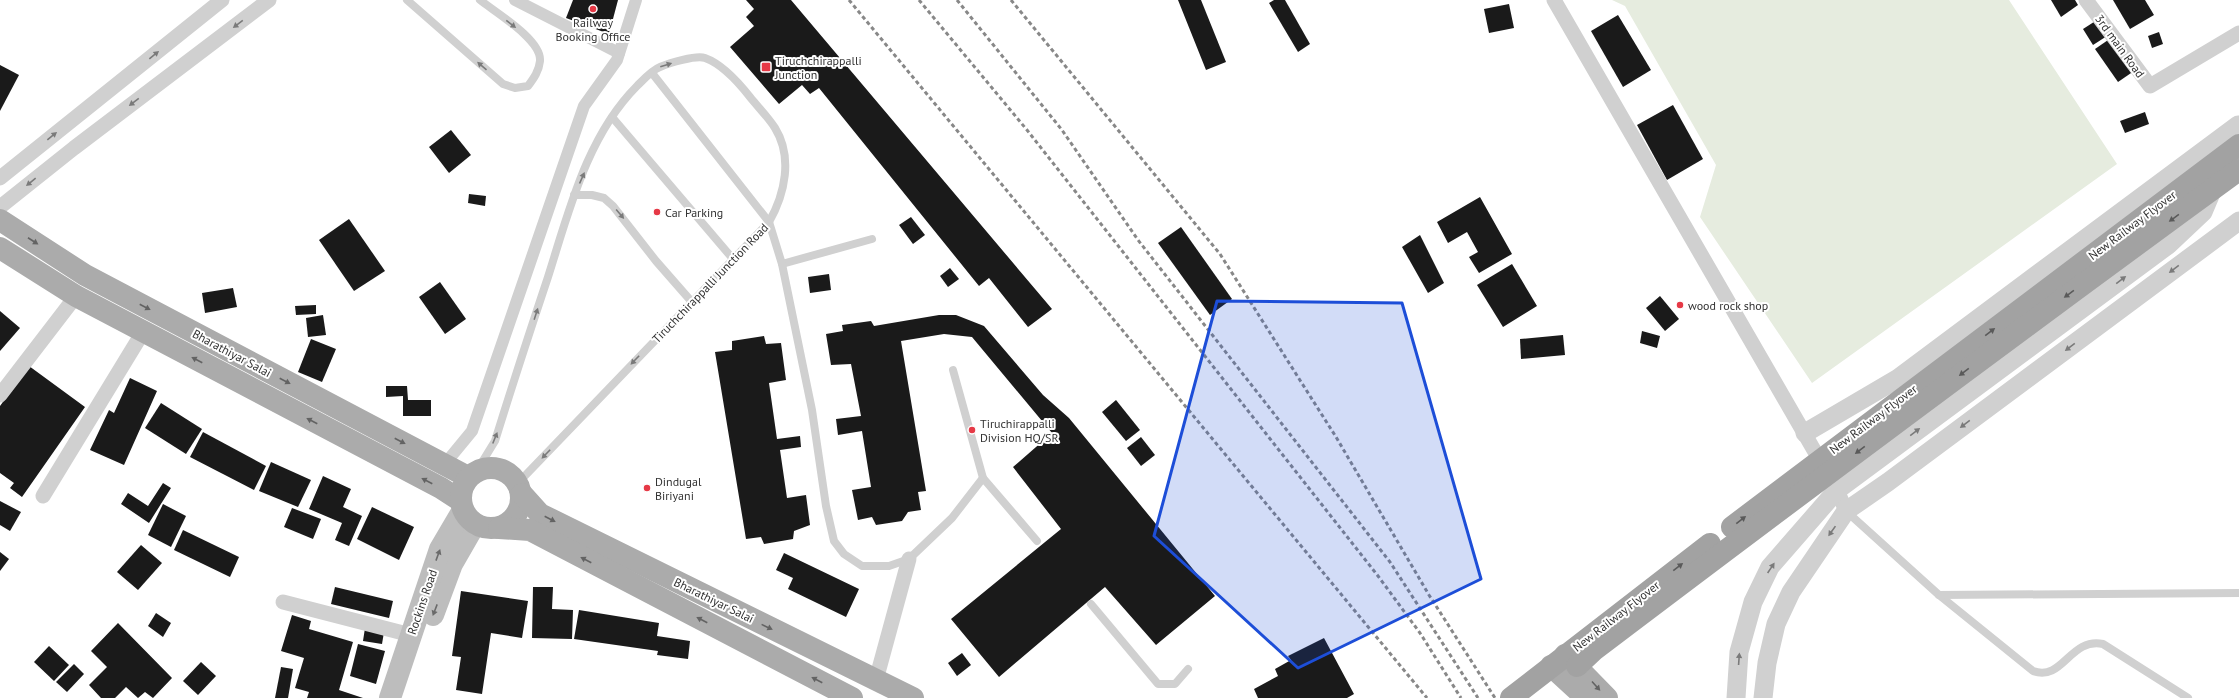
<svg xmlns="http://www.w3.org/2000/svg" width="2239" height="698" viewBox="0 0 2239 698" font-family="'PT Sans',sans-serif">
<rect width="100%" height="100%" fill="#fff"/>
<polygon fill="#e6ecdf" points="1612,0 2009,0 2117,164 1812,383 1700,217 1716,165 1625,6"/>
<g fill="#1a1a1a">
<polygon points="573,0 618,0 609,34 566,18"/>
<polygon points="746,0 791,0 1052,309 1028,327 989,278 979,286 819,88 810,94 802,85 779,104 730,47 754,26 746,17 754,9"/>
<polygon points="1178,0 1201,0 1226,62 1206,70"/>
<polygon points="1274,0 1285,0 1310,44 1298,52 1269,3"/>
<polygon points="2051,0 2075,0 2078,5 2061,17"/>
<polygon points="2113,0 2145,0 2154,15 2130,29"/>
<polygon points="1509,4 1514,28 1489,33 1484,9"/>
<polygon points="1618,15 1651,70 1623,87 1591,31"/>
<polygon points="2097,20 2107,36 2093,45 2083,29"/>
<polygon points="2159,32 2163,44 2152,48 2148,36"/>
<polygon points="2111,38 2134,71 2118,82 2095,49"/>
<polygon points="0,65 19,75 0,111"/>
<polygon points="1673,105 1703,159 1667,180 1637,125"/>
<polygon points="2145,112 2149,124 2125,133 2120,121"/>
<polygon points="451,130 471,155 449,173 429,147"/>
<polygon points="469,194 486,196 485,206 468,203"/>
<polygon points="1480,197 1512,254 1479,273 1469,257 1478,252 1467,232 1448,243 1437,222"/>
<polygon points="911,217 925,235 913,244 899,225"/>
<polygon points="349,219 385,271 354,291 319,240"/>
<polygon points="1181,227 1232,299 1210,315 1158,243"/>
<polygon points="1420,235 1444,283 1428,293 1402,247"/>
<polygon points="1512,264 1537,306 1503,327 1477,285"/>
<polygon points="950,268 959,279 948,287 940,276"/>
<polygon points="829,274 831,290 810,293 808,277"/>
<polygon points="440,282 466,319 445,334 419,297"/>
<polygon points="233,288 237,307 205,313 202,293"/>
<polygon points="1660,296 1679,319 1665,331 1646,308"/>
<polygon points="316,305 316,314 296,315 295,306"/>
<polygon points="0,311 20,328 0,351"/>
<polygon points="323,315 326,335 308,337 306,318"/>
<polygon points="939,315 956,315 984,326 1043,395 1069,418 1215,596 1156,645 1105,587 999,677 951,619 1061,529 1013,467 1052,433 972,337 944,334 901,341 926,491 918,492 921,510 908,512 902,521 876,525 872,517 858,520 852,490 871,487 862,431 838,435 836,419 861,416 851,364 831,365 826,334 843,331 842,325 871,321 874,326"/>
<polygon points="1642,331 1660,336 1657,348 1640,343"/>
<polygon points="1563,335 1565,355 1521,359 1520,339"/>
<polygon points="764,336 766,344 781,343 786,380 769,383 777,439 800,436 801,447 780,450 787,498 806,495 810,525 794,531 793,539 764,544 761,537 746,539 715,352 732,350 732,341"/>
<polygon points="311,339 336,349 322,382 298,372"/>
<polygon points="29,366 85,407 22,497 10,488 14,483 0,473 0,406"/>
<polygon points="130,378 157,391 124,465 90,450 109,410 114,413"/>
<polygon points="386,386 407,386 408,400 431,400 431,416 403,416 403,396 386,397"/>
<polygon points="1116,400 1140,430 1126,441 1102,412"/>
<polygon points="161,403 202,429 186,454 145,428"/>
<polygon points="203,432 266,466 254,490 190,457"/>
<polygon points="1141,437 1155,455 1141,466 1127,448"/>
<polygon points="271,462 311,480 298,507 259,491"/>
<polygon points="323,476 351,489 343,507 362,516 349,546 335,540 342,523 309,509"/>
<polygon points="163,483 171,488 149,523 121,504 128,493 148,506"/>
<polygon points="0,501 21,512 10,531 0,525"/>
<polygon points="163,504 186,516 171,547 148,535"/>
<polygon points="372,507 414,527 399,560 357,539"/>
<polygon points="292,508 321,519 313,539 284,527"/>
<polygon points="183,530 239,557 230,577 174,550"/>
<polygon points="141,545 162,563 138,590 117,572"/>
<polygon points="0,552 9,559 0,571"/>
<polygon points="784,553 859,589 846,617 788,589 793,578 776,570"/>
<polygon points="335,587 393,601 389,618 331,604"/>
<polygon points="533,587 553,587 552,609 573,610 572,639 532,638"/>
<polygon points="461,591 528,601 522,638 491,633 482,694 456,690 461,657 452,656"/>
<polygon points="579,610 659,623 657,636 690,641 688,659 657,655 658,651 574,639"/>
<polygon points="156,613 171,623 163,637 148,626"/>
<polygon points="292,615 311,621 309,629 353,642 339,690 363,698 307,698 309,692 295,688 304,658 281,651"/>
<polygon points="118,623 172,678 153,698 145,692 138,698 126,687 115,698 101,698 89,685 107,667 91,651"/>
<polygon points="365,628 384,632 382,644 363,641"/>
<polygon points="1324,638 1354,694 1347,698 1258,698 1254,689 1278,676 1275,669 1291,660 1288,656"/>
<polygon points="358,644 385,651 376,684 350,676"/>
<polygon points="49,646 69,665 54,681 34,662"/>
<polygon points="962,653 971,665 957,676 948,663"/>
<polygon points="201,662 216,676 198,695 183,681"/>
<polygon points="74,664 84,674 67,692 56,682"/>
<polygon points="281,667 293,669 288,698 275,698"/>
</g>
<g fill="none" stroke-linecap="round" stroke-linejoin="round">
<g stroke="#d0d0d0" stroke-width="8">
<path d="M407,0L503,84L515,88L528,86C534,78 539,71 540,61C542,40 495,12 480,0"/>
<polyline points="652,73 769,222 782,264 872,239"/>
<polyline points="612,117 733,259"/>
<polyline points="574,195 592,195 604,198 613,206 656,261 691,301"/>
<polyline points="782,264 812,410 826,506 834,541 844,554 862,566 889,566 909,559 952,518 983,478 1037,541"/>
<polyline points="953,370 983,478"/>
<path d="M476,472L495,441C512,386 530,331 548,277C569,211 587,136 637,86C643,80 652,70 660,67C669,63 696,55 705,58C722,64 739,83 750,97C758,107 768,117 775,128C793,157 785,194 769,222L518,483"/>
<path d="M1846,511L1939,595L2033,671C2063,682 2070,637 2103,644L2188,698"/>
<polyline points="1939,595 2239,593"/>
<polyline points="1091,604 1158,684 1175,684 1188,669"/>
</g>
<g stroke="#d0d0d0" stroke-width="12">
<polyline points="515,0 619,53"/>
<polyline points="444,465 472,431 584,106 617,60 636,0"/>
</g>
<g stroke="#d0d0d0" stroke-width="15">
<polyline points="1554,0 1837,490 1846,511"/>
<polyline points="2086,0 2150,86 2239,33"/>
<polyline points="0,178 222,0"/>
<polyline points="0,207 74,148 269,0"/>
<polyline points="0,395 76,296"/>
<polyline points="43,496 143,332"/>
<polyline points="283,602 411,635"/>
<polyline points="876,680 909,559"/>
</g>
<g stroke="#d0d0d0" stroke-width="19">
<polyline points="2225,160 2239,126"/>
<polyline points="1805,433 1897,379 2238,125"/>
<polyline points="1736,698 1739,652 1753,602 1770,567 1837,490 2168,245 2203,212 2214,186"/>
<polyline points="1763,698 1767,663 1776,624 1791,592 1846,511 1888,482 2239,221"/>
</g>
<g stroke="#bdbdbd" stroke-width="22">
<polyline points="433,615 452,564 475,524"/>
<polyline points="390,698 440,549 463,510"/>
</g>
<g stroke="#ababab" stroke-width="22">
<polyline points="0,220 85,275 468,477"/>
<polyline points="0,248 76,296 441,488 461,501"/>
<circle cx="491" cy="498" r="30"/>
<polyline points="522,494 540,514 913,698"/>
<polyline points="499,528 530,530 852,698"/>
<polyline points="1565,655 1607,698"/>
<polyline points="1551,666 1586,698"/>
</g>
<polyline stroke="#a2a2a2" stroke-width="22" points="1511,698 1710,544"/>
<g stroke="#888" stroke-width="3" stroke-dasharray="4 3" stroke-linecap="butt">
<polyline points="849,0 1427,698"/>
<polyline points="919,0 1027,130 1378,576 1420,633 1461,698"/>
<polyline points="957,0 1062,130 1138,240 1390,562 1478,698"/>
<polyline points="1011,0 1220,254 1336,437 1429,595 1495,698"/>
</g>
<g stroke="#a2a2a2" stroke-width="22">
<polyline points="1732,527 2239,145"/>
<path d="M1577,666L1594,650C1808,488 2022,328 2239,170"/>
</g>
</g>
<defs><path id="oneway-solid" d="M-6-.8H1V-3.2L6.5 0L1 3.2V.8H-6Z"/></defs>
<g fill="#7a7a7a">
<use href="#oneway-solid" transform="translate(238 24) rotate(143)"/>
<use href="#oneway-solid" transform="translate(511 24) rotate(38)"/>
<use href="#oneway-solid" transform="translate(154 55) rotate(-39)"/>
<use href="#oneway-solid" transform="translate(666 65) rotate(-17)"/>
<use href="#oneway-solid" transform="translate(482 66) rotate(-139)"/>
<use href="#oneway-solid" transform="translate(134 102) rotate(143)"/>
<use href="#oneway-solid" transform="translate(52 136) rotate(-39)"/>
<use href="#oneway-solid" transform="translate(582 178) rotate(-66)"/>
<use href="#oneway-solid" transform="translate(31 182) rotate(141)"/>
<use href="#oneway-solid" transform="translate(620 214) rotate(50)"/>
<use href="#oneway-solid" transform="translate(2174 269) rotate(143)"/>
<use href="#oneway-solid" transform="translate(2121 280) rotate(-37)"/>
<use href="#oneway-solid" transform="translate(536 314) rotate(-72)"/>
<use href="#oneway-solid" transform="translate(2070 347) rotate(143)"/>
<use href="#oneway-solid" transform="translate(635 360) rotate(134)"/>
<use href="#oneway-solid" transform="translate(1965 424) rotate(143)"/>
<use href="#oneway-solid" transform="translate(1915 432) rotate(-37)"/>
<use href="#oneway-solid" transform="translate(495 438) rotate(-68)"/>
<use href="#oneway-solid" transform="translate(546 454) rotate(134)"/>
<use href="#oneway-solid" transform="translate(1832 531) rotate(125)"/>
<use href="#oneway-solid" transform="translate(1771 568) rotate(-56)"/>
<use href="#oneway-solid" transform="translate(1739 659) rotate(-86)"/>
</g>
<g fill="#5a5a5a">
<use href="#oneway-solid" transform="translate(2174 218) rotate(144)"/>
<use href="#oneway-solid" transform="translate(2069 294) rotate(144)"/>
<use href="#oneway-solid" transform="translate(1990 332) rotate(-37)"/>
<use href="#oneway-solid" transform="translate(1964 372) rotate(143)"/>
<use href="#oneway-solid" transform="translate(1860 450) rotate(143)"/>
<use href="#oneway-solid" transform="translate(1741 520) rotate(-38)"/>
<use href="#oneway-solid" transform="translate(1678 567) rotate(-38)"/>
</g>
<g fill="#636363">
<use href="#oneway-solid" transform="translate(33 241) rotate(33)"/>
<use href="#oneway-solid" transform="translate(145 307) rotate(28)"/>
<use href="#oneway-solid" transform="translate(197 360) rotate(-152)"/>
<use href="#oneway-solid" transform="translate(285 381) rotate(28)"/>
<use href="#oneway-solid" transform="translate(312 421) rotate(-152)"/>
<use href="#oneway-solid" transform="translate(400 441) rotate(28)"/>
<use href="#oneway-solid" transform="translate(427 481) rotate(-152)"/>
<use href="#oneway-solid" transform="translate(550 519) rotate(27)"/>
<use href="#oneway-solid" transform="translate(586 560) rotate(-152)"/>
<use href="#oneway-solid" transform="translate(702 620) rotate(-152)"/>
<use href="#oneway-solid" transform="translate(767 627) rotate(26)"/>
<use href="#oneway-solid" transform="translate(817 680) rotate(-152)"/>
<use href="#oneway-solid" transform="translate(1596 686) rotate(48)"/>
</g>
<g fill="#6a6a6a">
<use href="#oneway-solid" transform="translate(438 555) rotate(-70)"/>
<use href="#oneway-solid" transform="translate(435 610) rotate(111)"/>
</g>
<path fill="#1d4ed8" fill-opacity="0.2" stroke="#1d4ed8" stroke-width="3" stroke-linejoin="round" d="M1217,301L1402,303L1481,579L1298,668L1154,536Z"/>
<g fill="#e63946" stroke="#fff" stroke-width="1.5">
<circle cx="593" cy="9" r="4"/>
<rect x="761" y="62" width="10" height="10" rx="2"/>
<circle cx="657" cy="212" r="4"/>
<circle cx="1680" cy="305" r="4"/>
<circle cx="972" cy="430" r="4"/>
<circle cx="647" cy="488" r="4"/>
</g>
<g text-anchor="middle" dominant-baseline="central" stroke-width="4" stroke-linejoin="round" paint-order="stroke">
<g font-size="12" fill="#333" stroke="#fff" text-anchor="start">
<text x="593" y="22" text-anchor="middle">Railway<tspan x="593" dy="14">Booking Office</tspan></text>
<text x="775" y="60">Tiruchchirappalli<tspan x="775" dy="14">Junction</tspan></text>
<text x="665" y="212">Car Parking</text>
<text x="1688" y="305">wood rock shop</text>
<text x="980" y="423">Tiruchirappalli<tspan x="980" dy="14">Division HQ/SR</tspan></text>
<text x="655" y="481">Dindugal<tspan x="655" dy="14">Biriyani</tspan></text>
</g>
<g font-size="12" fill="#333" stroke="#fff">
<text transform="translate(2120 46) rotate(54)">3rd main Road</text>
<text transform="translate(2132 225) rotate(-37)">New Railway Flyover</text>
<text transform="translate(710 283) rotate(-46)">Tiruchchirappalli Junction Road</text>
<text transform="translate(232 353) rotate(28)">Bharathiyar Salai</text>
<text transform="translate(1873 419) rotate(-37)">New Railway Flyover</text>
<text transform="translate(714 600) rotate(26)">Bharathiyar Salai</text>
<text transform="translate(422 602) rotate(-71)">Rockins Road</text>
<text transform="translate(1616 616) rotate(-38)">New Railway Flyover</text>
</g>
</g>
</svg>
